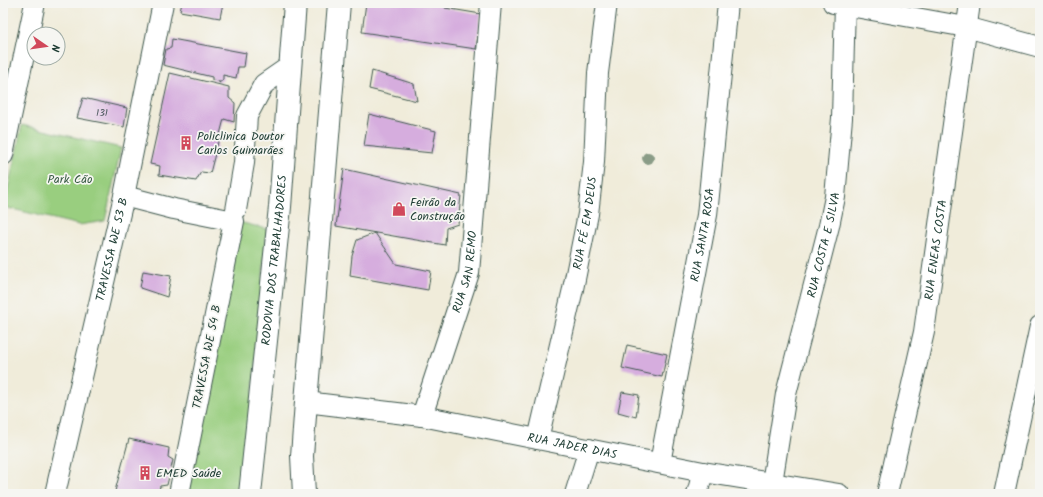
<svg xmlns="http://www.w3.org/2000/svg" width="1043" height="497" viewBox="0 0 1043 497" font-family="Kalam,sans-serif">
<rect width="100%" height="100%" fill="#f6f6f2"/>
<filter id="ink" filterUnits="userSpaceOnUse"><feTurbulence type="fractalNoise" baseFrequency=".025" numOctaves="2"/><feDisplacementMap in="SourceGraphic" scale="8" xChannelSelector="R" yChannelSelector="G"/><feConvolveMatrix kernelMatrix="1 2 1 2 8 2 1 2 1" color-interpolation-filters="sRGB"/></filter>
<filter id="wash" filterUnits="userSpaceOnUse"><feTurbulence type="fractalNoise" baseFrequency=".012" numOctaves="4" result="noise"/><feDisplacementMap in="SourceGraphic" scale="16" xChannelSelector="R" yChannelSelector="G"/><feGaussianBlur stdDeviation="0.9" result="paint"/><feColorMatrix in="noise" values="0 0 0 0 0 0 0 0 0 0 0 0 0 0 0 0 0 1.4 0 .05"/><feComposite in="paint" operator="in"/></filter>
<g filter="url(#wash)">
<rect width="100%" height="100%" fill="#f0ecda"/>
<g fill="#99ce7f" stroke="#5c865a">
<polygon points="22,125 121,148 105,221 79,225 4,207"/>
<polygon points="239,222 267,229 245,483 225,494 186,494"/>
</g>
<g id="blocks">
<g fill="#d6adde">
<polygon points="182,3 223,3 220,18 180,11"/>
<polygon points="366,3 446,3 445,8 481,14 476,49 362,32"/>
<polygon points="172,39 246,53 244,67 238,67 236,78 223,75 223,80 219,83 219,81 212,80 212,77 163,65 166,49 171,48"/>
<polygon points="372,71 414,84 417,101 369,89"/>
<polygon points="170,73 229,87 229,98 235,103 234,122 224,119 210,173 201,172 196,181 159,175 160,166 150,164"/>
<polygon points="83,98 127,108 124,127 77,118"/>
<polygon points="369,114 436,131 432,153 364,146"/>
<polygon points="344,169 461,195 458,224 446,228 445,245 336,226"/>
<polygon points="375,233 396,264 431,271 428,290 350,276 352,256 357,240"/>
<polygon points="143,271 171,276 167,297 140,288"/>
<polygon points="627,345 667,354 662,377 622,368"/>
<polygon points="622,392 639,395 636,417 618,412"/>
<polygon points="129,439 169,448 168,457 173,460 167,485 160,486 158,494 125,494 115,491"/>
</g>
</g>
</g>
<g filter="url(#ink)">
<use href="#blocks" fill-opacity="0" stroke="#3e574d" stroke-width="1"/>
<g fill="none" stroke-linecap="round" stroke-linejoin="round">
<defs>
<g id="minor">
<polyline points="833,3 966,27 1040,47"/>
<polyline points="3,155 35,3"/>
<polyline points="124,196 174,209 234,221 179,494"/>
<polyline points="236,210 244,163 247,116 264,84 290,66"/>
<path id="s1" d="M306,402L422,416L703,472L839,494"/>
<path id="s2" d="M422,416L469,273L491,3"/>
<path id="s3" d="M538,439L573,289L588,214L594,162L598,73L607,3"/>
<path id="s4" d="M660,463L707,215L728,3"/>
<path id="s5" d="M772,483L786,394L829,226L835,197L842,118L845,3"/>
<path id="s6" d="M55,494L124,196L163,3"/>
<polyline points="575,494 589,449"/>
<polyline points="697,494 703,472"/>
<path id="s7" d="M887,494L924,332L970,3"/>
<polyline points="1004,494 1040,326"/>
</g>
<g id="major">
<path id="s8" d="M250,494L280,207L295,3"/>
<polyline points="304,494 302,456 306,402 339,3"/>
</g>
</defs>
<use href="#minor" stroke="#3e574d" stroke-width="22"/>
<use href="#major" stroke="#3e574d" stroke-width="24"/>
<use href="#minor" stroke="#fff" stroke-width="20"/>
<use href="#major" stroke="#fff" stroke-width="22"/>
</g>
<circle fill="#8a9c87" cx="648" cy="158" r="6"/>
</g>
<defs>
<symbol id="building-bare" viewBox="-9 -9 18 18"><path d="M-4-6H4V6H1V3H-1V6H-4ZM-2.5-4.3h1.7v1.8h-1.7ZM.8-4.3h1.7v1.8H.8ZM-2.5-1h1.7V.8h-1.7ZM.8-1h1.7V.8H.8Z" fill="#d1495b" stroke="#f6f6f2" stroke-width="2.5" paint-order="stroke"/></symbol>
<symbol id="shop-bare" viewBox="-9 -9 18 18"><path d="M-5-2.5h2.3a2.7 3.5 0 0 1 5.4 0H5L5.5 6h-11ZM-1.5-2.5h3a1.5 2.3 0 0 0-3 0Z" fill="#d1495b" stroke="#f6f6f2" stroke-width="2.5" paint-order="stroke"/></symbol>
</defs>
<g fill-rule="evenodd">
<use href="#building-bare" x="176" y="133" width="20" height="20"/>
<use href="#shop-bare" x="389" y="199" width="20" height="20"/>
<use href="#building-bare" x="135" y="463" width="20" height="20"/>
</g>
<g text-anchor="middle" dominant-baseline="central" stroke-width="3.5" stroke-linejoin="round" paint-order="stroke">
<g font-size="10" fill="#4d595e">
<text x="102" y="113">131</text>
</g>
<g font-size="12" fill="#1f3d34" stroke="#f6f6f2" text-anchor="start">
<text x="197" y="136">Policlinica Doutor<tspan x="197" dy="14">Carlos Guimarães</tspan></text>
<text x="410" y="202">Feirão da<tspan x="410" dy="14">Construção</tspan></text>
<text x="156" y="473">EMED Saúde</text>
</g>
<g font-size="12" fill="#375a43" stroke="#f6f6f2">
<text x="70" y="179">Park Cão</text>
</g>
<g font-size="12" fill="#1f3d34" stroke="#f6f6f2">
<text stroke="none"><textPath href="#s3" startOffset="221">RUA FÉ EM DEUS</textPath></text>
<text stroke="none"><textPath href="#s4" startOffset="232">RUA SANTA ROSA</textPath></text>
<text stroke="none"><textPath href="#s5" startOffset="244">RUA COSTA E SILVA</textPath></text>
<text stroke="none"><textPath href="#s6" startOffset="251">TRAVESSA WE 53 B</textPath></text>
<text stroke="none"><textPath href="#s7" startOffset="249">RUA ENEAS COSTA</textPath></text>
<text stroke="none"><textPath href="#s8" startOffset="235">RODOVIA DOS TRABALHADORES</textPath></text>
<text stroke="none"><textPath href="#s2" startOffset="151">RUA SAN REMO</textPath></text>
<text transform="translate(207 357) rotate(-79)">TRAVESSA WE 54 B</text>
<text stroke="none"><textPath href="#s1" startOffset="270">RUA JADER DIAS</textPath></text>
</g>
</g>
<rect width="1043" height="497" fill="none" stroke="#f6f6f2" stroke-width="16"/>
<g transform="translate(46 46) rotate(103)"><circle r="19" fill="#f6f6f2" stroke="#a0aca6"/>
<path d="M0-3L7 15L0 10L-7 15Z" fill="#d1495b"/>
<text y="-6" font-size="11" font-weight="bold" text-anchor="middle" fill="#1f3d34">N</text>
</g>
</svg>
